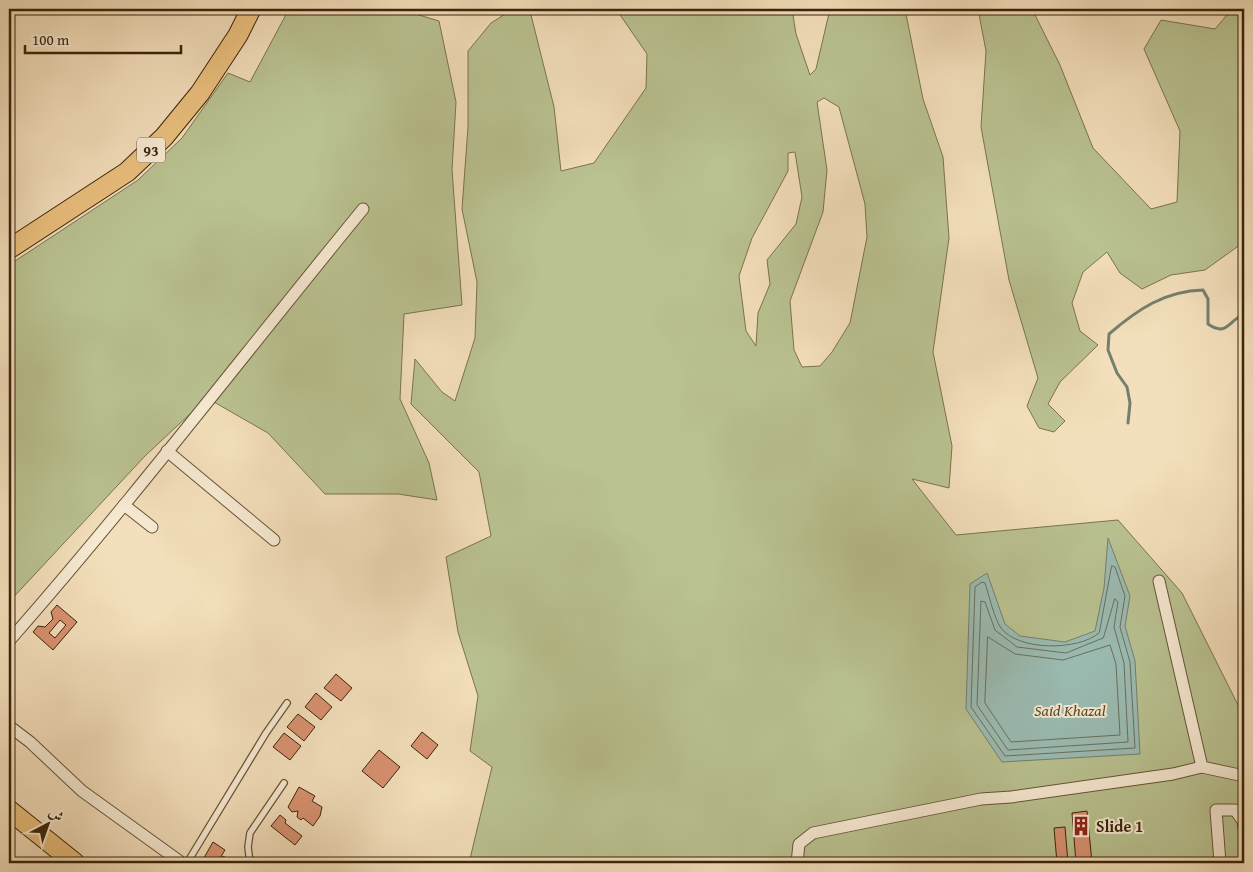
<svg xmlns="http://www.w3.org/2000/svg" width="1253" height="872" viewBox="0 0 1253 872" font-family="'Gentium Book Plus',Amiri,serif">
<rect width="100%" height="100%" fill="#f3dfbb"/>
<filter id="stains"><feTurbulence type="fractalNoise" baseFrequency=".004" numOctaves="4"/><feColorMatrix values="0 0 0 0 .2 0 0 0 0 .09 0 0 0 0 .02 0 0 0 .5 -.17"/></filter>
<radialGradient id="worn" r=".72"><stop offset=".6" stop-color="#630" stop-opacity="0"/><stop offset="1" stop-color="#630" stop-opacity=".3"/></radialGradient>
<g fill="#bac291" stroke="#7a744e" fill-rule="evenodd">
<polygon points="289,9 399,9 439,21 456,102 452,170 462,305 404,314 400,399 429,463 437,500 398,494 325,494 268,433 207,398 145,456 9,602 9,265 138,180 182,138 228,73 250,82"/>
<path d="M513,9L531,15L554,107L561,171L594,163L646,88L647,54L616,9H792L796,34L810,75L816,69L830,9H905L923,99L943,157L949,238L933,352L952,446L949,488L912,479L956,535L1118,520L1182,593L1244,717V863H469L492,767L470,751L478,696L458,632L446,557L491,536L479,472L411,404L415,359L442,392L455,401L475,338L477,282L462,209L468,127V51L491,23ZM824,98L839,107L865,204L867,237L850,323L832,352L820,366L802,367L794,350L790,301L823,212L827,170L817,102ZM795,152L802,197L796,224L767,260L770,284L758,313L756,346L746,331L739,276L752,238L788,171V153Z"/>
<polygon points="978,9 1032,9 1060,65 1093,148 1151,209 1177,202 1180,131 1144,49 1161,20 1215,29 1232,9 1244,9 1244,242 1205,270 1171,275 1142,289 1120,273 1107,252 1083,272 1072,303 1080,331 1098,345 1060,382 1048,404 1065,421 1054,432 1039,428 1027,406 1038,378 1009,280 981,127 986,51"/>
</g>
<polygon fill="#9bbcb3" stroke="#74806f" points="1108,538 1130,596 1125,626 1135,661 1140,754 1002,762 966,709 970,584 987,573 1005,624 1020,636 1065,642 1095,631 1104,588"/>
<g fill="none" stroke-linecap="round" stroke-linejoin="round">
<g stroke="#6a705e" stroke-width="1">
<path d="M1112,566L1115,567L1125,596L1120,627L1130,662L1135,748L1005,756L971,707L975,587L982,582L985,583C989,595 994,618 1001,628C1018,651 1078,651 1099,633Z"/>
<polygon points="1115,599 1118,602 1114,627 1124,663 1128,742 1008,750 977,705 981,601 985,602 995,630 1017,647 1066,653 1103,638"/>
<polygon points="988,637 1015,654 1063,660 1110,645 1116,664 1120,735 1011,742 985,703"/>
</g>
<path stroke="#74806f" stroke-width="3" d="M1128,423L1130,403L1127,387L1117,373L1108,350L1109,334C1138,309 1165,291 1203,290L1208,299V324C1227,337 1228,321 1244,314"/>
</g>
<g fill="#d99271" stroke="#3a250a" fill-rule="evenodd">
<path d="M57,605L77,622L53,650L33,632L38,626L45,627L53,619L51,612ZM60,620L66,625L55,638L49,633Z"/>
<polygon points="336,674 352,688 341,701 324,688"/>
<polygon points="316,693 332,707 321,720 305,707"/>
<polygon points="298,714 315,727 304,741 287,727"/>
<polygon points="422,732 438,745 427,759 411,746"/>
<polygon points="284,733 301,746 290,760 273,747"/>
<polygon points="379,750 400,767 383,788 362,771"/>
<polygon points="299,787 315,796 312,801 322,807 320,816 313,826 303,818 301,820 297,817 298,811 292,812 288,807"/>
<polygon points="1087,811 1092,863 1076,863 1072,813"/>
<polygon points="280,815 286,820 285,823 302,836 295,845 271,826"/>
<polygon points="1065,827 1068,863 1057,863 1054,828"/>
<polygon points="213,842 225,850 217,863 201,863"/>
</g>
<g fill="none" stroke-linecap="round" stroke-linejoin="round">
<defs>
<g id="service">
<polyline points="223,860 227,863"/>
<polyline points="187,863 266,733 287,703"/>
<polyline points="250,863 248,847 250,833 284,783"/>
</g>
<g id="minor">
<polyline points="167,451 274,540"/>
<polyline points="124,505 152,527"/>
<polyline points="1159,581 1202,767"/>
<path d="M9,641C132,501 245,353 363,209"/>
<polyline points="9,726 30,742 82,791 182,863"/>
<polyline points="797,863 799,844 813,833 981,799 1011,797 1173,774 1202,767 1244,776"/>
<polyline points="1220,863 1216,810 1235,810 1243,821 1244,828"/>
</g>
<g id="primary">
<polyline points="9,249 127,172 164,137 200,93 238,35 251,9"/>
<polyline points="9,810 75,863"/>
</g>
</defs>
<use href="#service" stroke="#685436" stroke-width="8"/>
<use href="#minor" stroke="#685436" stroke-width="13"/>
<use href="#primary" stroke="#3a250a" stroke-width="21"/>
<use href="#service" stroke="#f7ead3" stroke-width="5.5"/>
<use href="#minor" stroke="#f7ead3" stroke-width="11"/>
<use href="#primary" stroke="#eac07e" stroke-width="19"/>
</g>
<defs>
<symbol id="building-bare" viewBox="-9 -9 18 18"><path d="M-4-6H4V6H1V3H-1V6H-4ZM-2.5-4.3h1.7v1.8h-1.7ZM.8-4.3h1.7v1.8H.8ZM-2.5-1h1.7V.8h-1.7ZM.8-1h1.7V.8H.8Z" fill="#8f2418" stroke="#f7ead3" stroke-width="2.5" paint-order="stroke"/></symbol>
</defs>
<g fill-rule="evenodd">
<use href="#building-bare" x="1067" y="812" width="28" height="28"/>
</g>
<g text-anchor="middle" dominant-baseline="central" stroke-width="4" stroke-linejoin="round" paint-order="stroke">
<rect fill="#f7ead3" stroke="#736046" stroke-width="1" x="137" y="137.5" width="28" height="25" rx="4"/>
<g font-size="15" font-weight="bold" fill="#3a250a">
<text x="151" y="150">93</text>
</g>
<g font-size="16" font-style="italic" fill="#5a4c2c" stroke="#f7ead3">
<text x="1070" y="710">Said Khazal</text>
</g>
<g font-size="16" font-weight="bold" fill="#3a250a" stroke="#f7ead3" text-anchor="start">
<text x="1096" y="826">Slide 1</text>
</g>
</g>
<rect width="1253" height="872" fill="none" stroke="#f3dfbb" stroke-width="30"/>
<rect x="10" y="10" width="1233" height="852" fill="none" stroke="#3a250a" stroke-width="2.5"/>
<rect x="15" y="15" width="1223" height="842" fill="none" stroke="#3a250a"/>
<g transform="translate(48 824) rotate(41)" stroke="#f7ead3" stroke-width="4" paint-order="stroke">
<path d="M0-4L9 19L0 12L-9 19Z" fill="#3a250a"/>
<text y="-8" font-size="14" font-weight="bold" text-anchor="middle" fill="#3a250a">ش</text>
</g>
<path d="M25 45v8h156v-8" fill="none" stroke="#3a250a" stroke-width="2.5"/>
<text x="32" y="45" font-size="15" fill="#3a250a" stroke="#f7ead3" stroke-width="4" paint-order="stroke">100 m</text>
<rect width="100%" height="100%" filter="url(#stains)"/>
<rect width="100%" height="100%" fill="url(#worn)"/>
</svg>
